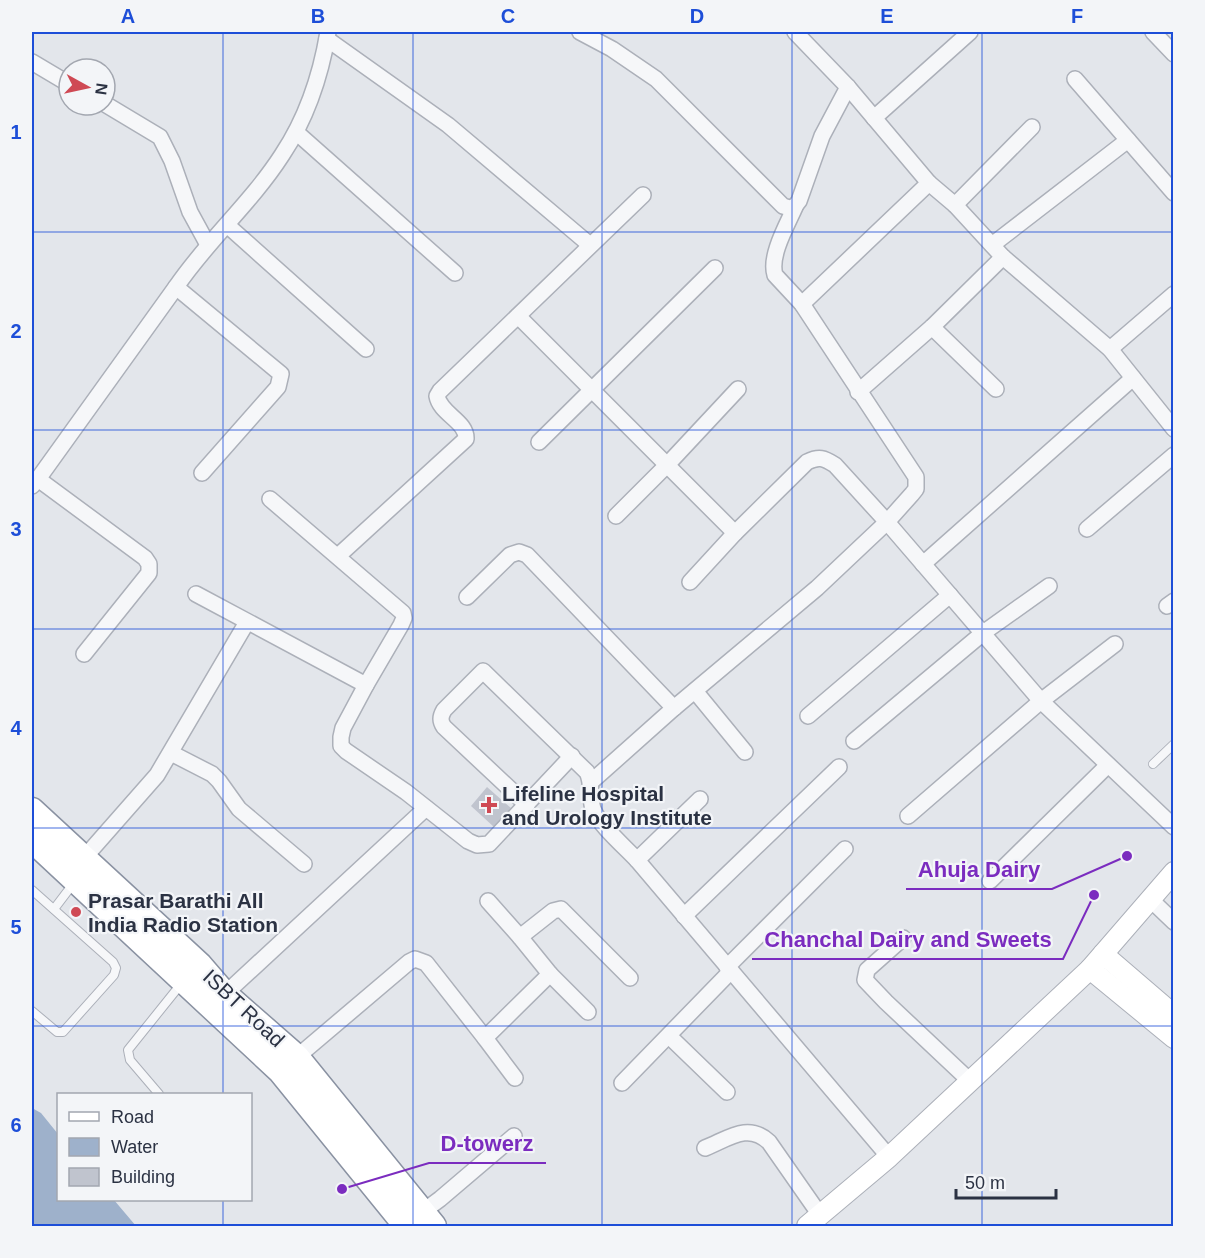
<svg xmlns="http://www.w3.org/2000/svg" width="1205" height="1258" viewBox="0 0 1205 1258" font-family="Helvetica,sans-serif">
<rect width="100%" height="100%" fill="#e3e6eb"/>
<polygon fill="#9eb1cb" points="32,1108 41,1113 58,1134 58,1200 114,1200 136,1226 32,1226"/>
<polygon fill="#c0c4ce" points="487,787 511,808 494,827 471,806"/>
<g fill="none" stroke-linecap="round" stroke-linejoin="round">
<defs>
<g id="service">
<polyline points="1153,764 1174,744"/>
<polyline points="32,890 113,962 116,968 114,975 63,1032 57,1032 32,1011"/>
<polyline points="54,909 73,884"/>
<polyline points="159,1094 130,1060 128,1050 181,984"/>
</g>
<g id="minor">
<path d="M580,32L612,49L656,79L783,206C791,209 794,208 799,201L822,136L848,87"/>
<polyline points="795,32 848,87 929,183 955,205 1003,257 1110,349 1174,429"/>
<polyline points="1153,32 1174,54"/>
<polyline points="327,39 448,125 590,245"/>
<polyline points="32,62 69,84"/>
<polyline points="1075,79 1174,193"/>
<polyline points="105,104 160,137 172,161 190,212 208,245"/>
<polyline points="874,118 970,32"/>
<polyline points="296,132 455,273"/>
<polyline points="955,205 1032,127"/>
<polyline points="227,225 366,349"/>
<polyline points="992,245 1128,140"/>
<polyline points="802,304 929,183"/>
<polyline points="518,316 735,533"/>
<polyline points="932,327 996,389"/>
<polyline points="1110,349 1174,294"/>
<polyline points="858,392 932,327 1003,257"/>
<polyline points="539,442 715,268"/>
<path d="M202,473L278,387L281,374L176,287C208,240 251,203 282,155C306,119 321,74 328,32"/>
<polyline points="38,479 176,287"/>
<polyline points="32,486 38,479 145,558 149,564 149,573 84,654"/>
<polyline points="270,499 403,613 404,618 401,625 366,685 343,728 341,737 341,746 346,751 406,792 468,841 477,845 489,844 572,756"/>
<polyline points="616,516 667,465 738,389"/>
<polyline points="1087,529 1174,455"/>
<path d="M338,556L466,439C467,421 440,414 437,396L440,391L643,195"/>
<polyline points="923,564 1133,378"/>
<path d="M690,582L735,533L807,462C819,456 824,458 835,465L887,522L1041,701L1174,827"/>
<polyline points="196,594 366,685"/>
<polyline points="467,597 510,555 519,552 527,555 674,708"/>
<polyline points="1167,606 1174,601"/>
<polyline points="695,691 745,752"/>
<polyline points="808,716 950,595"/>
<polyline points="854,741 983,633 1049,586"/>
<polyline points="171,753 212,774 219,781 239,809 304,864"/>
<path d="M591,782L674,708L817,588L887,522L912,494L916,489V477L802,304L775,275C769,256 787,225 795,207"/>
<path d="M527,805L444,727C440,721 440,717 444,710L483,671L587,772C593,784 589,796 593,809C599,825 625,847 637,860L889,1157"/>
<polyline points="908,816 1041,701 1115,644"/>
<polyline points="84,858 157,775 247,622"/>
<polyline points="637,860 700,799"/>
<polyline points="990,881 1108,765"/>
<polyline points="1150,899 1174,922"/>
<polyline points="488,901 520,937"/>
<polyline points="684,916 839,767"/>
<polyline points="903,938 867,970 865,980 886,1002 971,1082"/>
<polyline points="727,967 845,849"/>
<polyline points="550,974 588,1012"/>
<polyline points="225,994 426,808"/>
<polyline points="669,1036 727,1092"/>
<polyline points="297,1057 409,962 415,959 426,963 485,1038"/>
<polyline points="515,1078 485,1038 550,974 520,937 553,911 561,909 630,978"/>
<polyline points="622,1083 731,971"/>
<path d="M705,1148C728,1139 748,1122 769,1142L820,1215"/>
<polyline points="417,1216 440,1199 514,1136"/>
</g>
<g id="secondary">
<polyline points="1103,954 1174,1015"/>
<polyline points="1090,969 1174,1038"/>
<polyline points="807,1226 889,1157 1090,969 1174,872"/>
</g>
<g id="trunk">
<polyline points="32,810 200,965 225,994 297,1057 434,1226"/>
<polyline points="32,840 280,1071 406,1226"/>
</g>
</defs>
<use href="#service" stroke="#acb0b9" stroke-width="10"/>
<use href="#minor" stroke="#acb0b9" stroke-width="18"/>
<use href="#secondary" stroke="#acb0b9" stroke-width="22"/>
<use href="#trunk" stroke="#8a92a2" stroke-width="27"/>
<use href="#service" stroke="#f6f7f9" stroke-width="8"/>
<use href="#minor" stroke="#f6f7f9" stroke-width="15"/>
<use href="#secondary" stroke="#fff" stroke-width="20"/>
<use href="#trunk" stroke="#fff" stroke-width="24"/>
</g>
<path fill="none" stroke="#1d4ed8" stroke-width="1.5" stroke-opacity="0.55" d="M223,32V1094M413,32V1226M602,32V1226M792,32V1226M982,32V1226M32,232H1174M32,430H1174M32,629H1174M32,828H1174M32,1026H1174M223,1200V1226"/>
<g fill="#cf4954" stroke="#f3f5f8" stroke-width="2">
<path d="M486 796h6v6h6v6h-6v6h-6v-6h-6v-6h6z"/>
<circle cx="76" cy="912" r="6"/>
</g>
<g text-anchor="middle" dominant-baseline="central" stroke-width="4.5" stroke-linejoin="round" paint-order="stroke">
<g font-size="21" font-weight="bold" fill="#2b3243" stroke="#f3f5f8" text-anchor="start">
<text x="502" y="793">Lifeline Hospital<tspan x="502" dy="24">and Urology Institute</tspan></text>
<text x="88" y="900">Prasar Barathi All<tspan x="88" dy="24">India Radio Station</tspan></text>
</g>
<g font-size="21" fill="#2b3243" stroke="#f3f5f8">
<text transform="translate(244 1008) rotate(43)">ISBT Road</text>
</g>
</g>
<path fill="none" stroke="#7b2cbf" stroke-width="2" d="M1127 856L1052 889H906M1094 895L1063 959H752M342 1189L429 1163H546"/>
<g fill="#7b2cbf" stroke="#f3f5f8" stroke-width="2">
<circle cx="1127" cy="856" r="6"/>
<circle cx="1094" cy="895" r="6"/>
<circle cx="342" cy="1189" r="6"/>
</g>
<g font-size="22" text-anchor="middle" font-weight="bold" fill="#7b2cbf" stroke="#f3f5f8" stroke-width="4.5" stroke-linejoin="round" paint-order="stroke">
<text x="979" y="877">Ahuja Dairy</text>
<text x="908" y="947">Chanchal Dairy and Sweets</text>
<text x="487" y="1151">D-towerz</text>
</g>
<rect width="1205" height="1258" fill="none" stroke="#f3f5f8" stroke-width="66"/>
<rect x="57" y="1093" width="195" height="108" fill="#f3f5f8" stroke="#a3a7b0" stroke-width="1.5"/>
<rect x="69" y="1112" width="30" height="9" fill="#ffffff" stroke="#a3a7b0" stroke-width="1.5"/>
<text x="111" y="1123" font-size="18" fill="#2b3243">Road</text>
<rect x="69" y="1138" width="30" height="18" fill="#9eb1cb" stroke="#a3a7b0" stroke-width="1.5"/>
<text x="111" y="1153" font-size="18" fill="#2b3243">Water</text>
<rect x="69" y="1168" width="30" height="18" fill="#c0c4ce" stroke="#a3a7b0" stroke-width="1.5"/>
<text x="111" y="1183" font-size="18" fill="#2b3243">Building</text>
<g transform="translate(87 87) rotate(98)"><circle r="28" fill="#f3f5f8" stroke="#a3a7b0" stroke-width="1.5"/>
<path d="M0-4.5L10 22L0 15L-10 22Z" fill="#cf4954"/>
<text y="-9" font-size="16" font-weight="bold" text-anchor="middle" fill="#2b3243">N</text>
</g>
<path d="M956 1189v9h100v-9" fill="none" stroke="#2b3243" stroke-width="3"/>
<text x="965" y="1189" font-size="18" fill="#2b3243" stroke="#f3f5f8" stroke-width="4.5" paint-order="stroke">50 m</text>
<rect x="33" y="33" width="1139" height="1192" fill="none" stroke="#1d4ed8" stroke-width="2"/>
<g font-size="20" text-anchor="middle" font-weight="bold" fill="#1d4ed8">
<text x="128" y="23">A</text>
<text x="318" y="23">B</text>
<text x="508" y="23">C</text>
<text x="697" y="23">D</text>
<text x="887" y="23">E</text>
<text x="1077" y="23">F</text>
<text x="16" y="139">1</text>
<text x="16" y="338">2</text>
<text x="16" y="536">3</text>
<text x="16" y="735">4</text>
<text x="16" y="934">5</text>
<text x="16" y="1132">6</text>
</g>
</svg>
